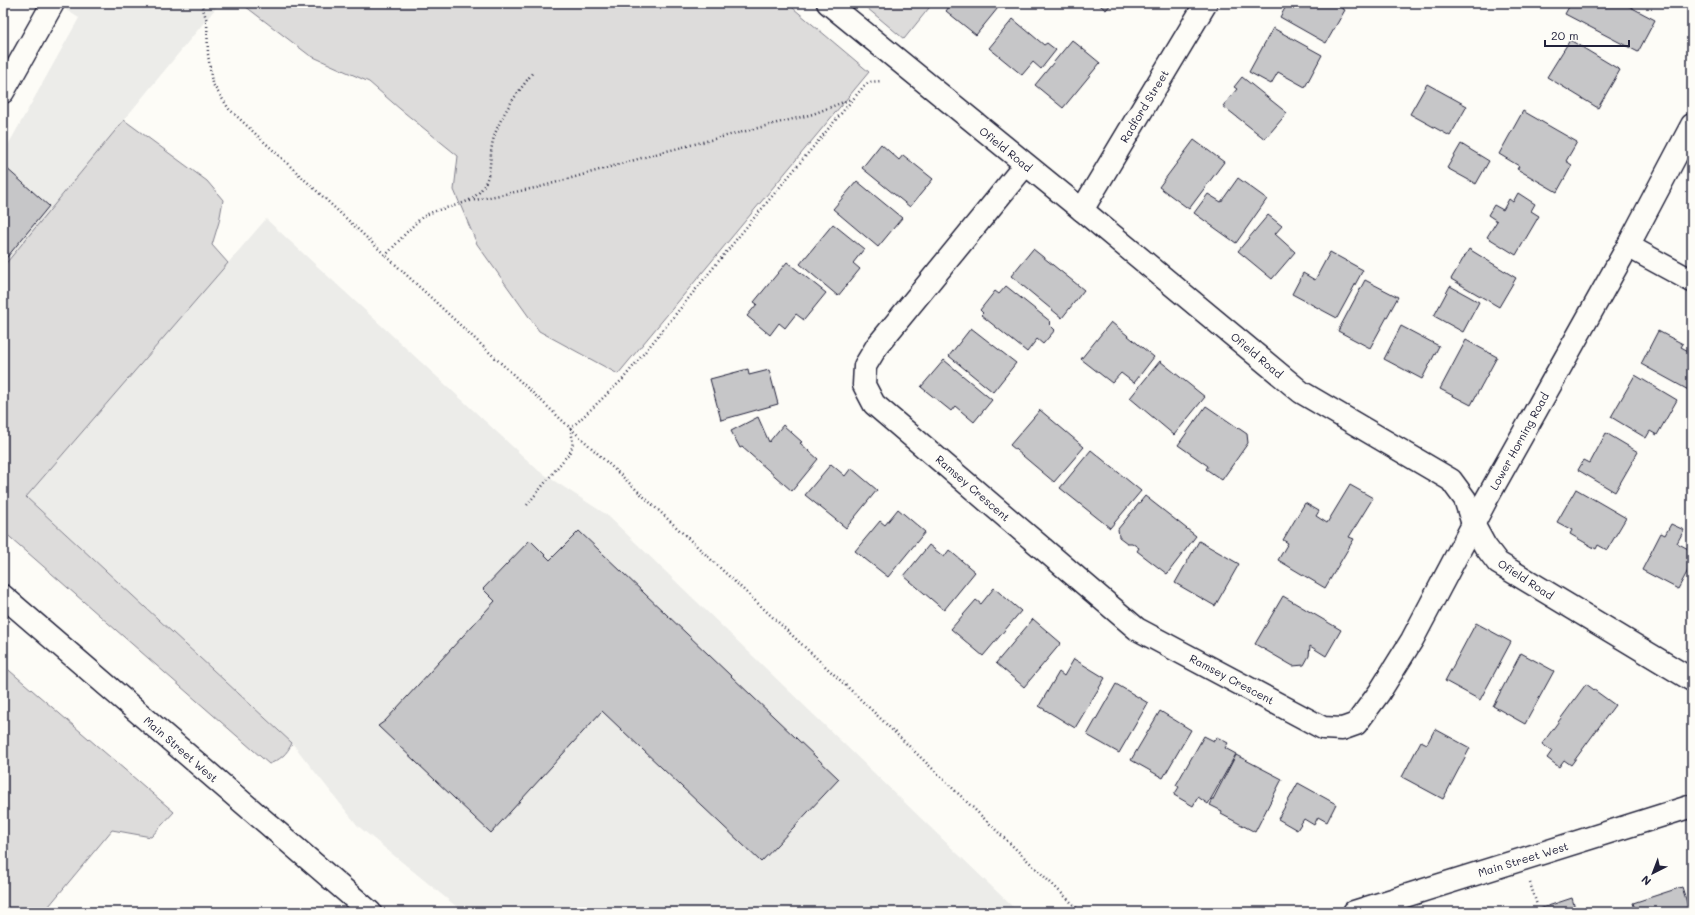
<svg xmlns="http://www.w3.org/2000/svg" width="1695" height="915" viewBox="0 0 1695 915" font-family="Mali,sans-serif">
<rect width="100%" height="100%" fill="#fdfcf7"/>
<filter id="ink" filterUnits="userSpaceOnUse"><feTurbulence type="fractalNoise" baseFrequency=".025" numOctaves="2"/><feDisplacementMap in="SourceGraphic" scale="8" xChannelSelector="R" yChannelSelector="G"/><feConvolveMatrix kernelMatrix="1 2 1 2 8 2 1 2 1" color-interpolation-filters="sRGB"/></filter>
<g filter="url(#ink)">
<g fill="#ecece9">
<polygon points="55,3 220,3 3,267 3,154 79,18"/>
<polygon points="266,219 539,471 607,515 1018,912 463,912 358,826 292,743 26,497"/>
</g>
<g fill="#dddcdb" stroke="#807f8b">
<polygon points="241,3 787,3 869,72 618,374 539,331 477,244 454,190 458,156 400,109 369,82 309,55"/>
<polygon points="861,3 933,3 904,39"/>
<path d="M124,120L207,181L223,200L219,222L212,245L228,263L26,497L292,743C287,754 280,760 269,764L3,531V267Z"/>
<polygon points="3,665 174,812 151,837 112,830 44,912 3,912"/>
</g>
<g fill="#c6c6c8" stroke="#22223b">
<polygon points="952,3 1002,3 976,35 946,11"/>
<polygon points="1097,3 1112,3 1106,10"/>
<polygon points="1288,3 1332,3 1345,10 1326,43 1280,17"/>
<polygon points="1571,3 1623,3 1655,20 1638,52 1565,14"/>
<polygon points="1013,19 1044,45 1047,43 1056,50 1041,69 1033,62 1022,75 989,48"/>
<polygon points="1273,28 1322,55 1305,87 1278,72 1271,84 1249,72"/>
<polygon points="1072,40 1100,63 1063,108 1035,85"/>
<polygon points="1570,40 1620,70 1598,108 1547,77"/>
<polygon points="1242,77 1287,113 1265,139 1223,106 1237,89 1234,87"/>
<polygon points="1427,84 1467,106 1450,136 1410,114"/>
<polygon points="1523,111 1577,142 1566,161 1572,165 1557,192 1517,169 1519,166 1499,154"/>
<polygon points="1194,140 1224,162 1189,209 1159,187"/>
<polygon points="881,144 899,160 903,155 933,179 910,207 862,168"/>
<polygon points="1461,144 1489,161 1476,184 1447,168"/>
<polygon points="5,167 49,206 3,262 3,170"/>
<polygon points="1238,178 1267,199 1236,243 1194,213 1208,194 1221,202"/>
<polygon points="857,181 902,218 878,247 833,209"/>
<polygon points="1518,193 1535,204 1531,211 1539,216 1516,255 1487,237 1497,221 1488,215 1494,205 1503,210 1509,199 1513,202"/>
<polygon points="1268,215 1282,226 1275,234 1295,252 1272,279 1238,251"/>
<polygon points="833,224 864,249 853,263 860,269 838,296 800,264"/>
<polygon points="1033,249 1084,290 1062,318 1011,276"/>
<polygon points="1469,249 1516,278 1499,307 1451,279"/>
<polygon points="1330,252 1363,270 1337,318 1292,294 1303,273 1315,280"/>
<polygon points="787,262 826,293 804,320 796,314 785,328 779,323 770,335 747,316 757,304 754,302"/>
<polygon points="1365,280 1398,297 1370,348 1338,331"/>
<polygon points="1006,286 1051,322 1049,324 1055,330 1043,344 1037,339 1027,352 981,315 983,313 980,310 995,291 999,294"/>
<polygon points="1450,286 1479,302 1463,332 1434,316"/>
<polygon points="1111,322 1154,357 1134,383 1121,373 1112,383 1081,359"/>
<polygon points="1401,326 1439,346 1422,379 1384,359"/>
<polygon points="971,328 1016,363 993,392 949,356"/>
<polygon points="1658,331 1683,344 1681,347 1692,353 1692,392 1641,364"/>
<polygon points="1466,340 1497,357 1471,405 1440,389"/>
<polygon points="944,360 992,400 974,422 955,406 951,411 921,387"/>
<polygon points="1160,361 1205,397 1174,435 1130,398"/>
<polygon points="748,369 749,375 769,370 778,404 721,420 710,379"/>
<polygon points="1635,375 1677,400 1657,435 1650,431 1646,438 1611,417"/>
<polygon points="1206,406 1247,434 1248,443 1222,480 1206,469 1208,466 1178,445"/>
<polygon points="1040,410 1084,447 1054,482 1010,445"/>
<polygon points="758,417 769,442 783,425 802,442 800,443 818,459 792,491 742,447 740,448 731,431"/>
<polygon points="1606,433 1638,452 1615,492 1578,470 1584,460 1590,463"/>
<polygon points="1091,450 1141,491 1110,528 1060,488"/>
<polygon points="831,464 845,476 851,468 877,490 846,528 805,495"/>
<polygon points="1350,485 1373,498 1349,537 1354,539 1325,588 1278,560 1288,543 1283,540 1305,503 1319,511 1316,516 1327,523"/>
<polygon points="1576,489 1626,518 1607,550 1598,545 1596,549 1570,534 1572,530 1557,522"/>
<polygon points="1145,496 1196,536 1167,574 1137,551 1139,548 1132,543 1127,543 1119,537 1118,529"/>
<polygon points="898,509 925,532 888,577 855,551 880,521 885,525"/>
<polygon points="1671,524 1684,530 1677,543 1692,551 1692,563 1678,589 1642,570 1661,533 1665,535"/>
<polygon points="579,531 839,779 761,862 602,711 491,833 378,726 385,721 495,601 483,589 530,540 550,560"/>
<polygon points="1199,541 1239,564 1215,606 1175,583"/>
<polygon points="929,545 944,557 949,550 975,572 944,610 904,576"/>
<polygon points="994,588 1021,611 983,656 951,629 976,600 981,604"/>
<polygon points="1283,596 1341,630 1326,656 1310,646 1309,656 1304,665 1293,666 1255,644"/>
<polygon points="1033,619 1061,643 1024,687 996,663"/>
<polygon points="1476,623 1511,642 1480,700 1445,681"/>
<polygon points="1521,653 1554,671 1525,724 1493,706"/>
<polygon points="1074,659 1105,678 1075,728 1039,706 1059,672 1064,676"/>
<polygon points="1116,684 1148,703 1119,753 1087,735"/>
<polygon points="1586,684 1615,705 1571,765 1564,760 1559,767 1547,758 1552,751 1542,744"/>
<polygon points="1160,711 1191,730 1163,778 1131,760"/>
<polygon points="1435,729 1470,748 1443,799 1402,777 1421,741 1427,744"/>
<polygon points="1204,736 1214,741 1217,737 1228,743 1225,748 1236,754 1208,804 1198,797 1193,806 1174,795 1179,787 1176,785"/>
<polygon points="1236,755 1282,779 1255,832 1221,814 1222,811 1210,805"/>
<polygon points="1298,783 1336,804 1327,822 1318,817 1314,825 1304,819 1297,830 1278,819"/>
<polygon points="1682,887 1690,912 1625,912 1635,909 1633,903"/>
<polygon points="1572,898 1576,912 1530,912"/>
</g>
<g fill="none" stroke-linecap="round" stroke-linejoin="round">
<defs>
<g id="street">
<polyline points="828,3 1082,210 1301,392 1451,480 1465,499 1473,524 1485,546 1498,563 1692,680"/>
<polyline points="3,92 53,3"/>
<polyline points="1025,165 877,346 865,366 864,385 874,404 1137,629 1323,728 1342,729 1356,724 1379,693 1412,640 1486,500 1628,246 1692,125"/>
<polyline points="1082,210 1206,3"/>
<polyline points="1628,246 1692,281"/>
</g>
<g id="secondary">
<polyline points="3,596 370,912"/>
<polyline points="1354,912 1692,806"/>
</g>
</defs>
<use href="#street" stroke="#22223b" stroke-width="25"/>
<use href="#secondary" stroke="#22223b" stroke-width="25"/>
<g stroke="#22223b" stroke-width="2.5" stroke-dasharray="1 3" stroke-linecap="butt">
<polyline points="78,3 82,5 83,3"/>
<polyline points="201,3 207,21 208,54 212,83 229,109 856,695 1081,912"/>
<polyline points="470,201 540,187 659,153 813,114 851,99"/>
<path d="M385,256C395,246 416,220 426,215C445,205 467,208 481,190C494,172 488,156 494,137C502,112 518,93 533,72"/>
<path d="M527,505L570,452C574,444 573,438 570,429L623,379L744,230L864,86L869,82L882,81"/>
<polyline points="1530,883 1537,905"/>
</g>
<use href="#street" stroke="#fdfcf7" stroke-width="22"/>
<use href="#secondary" stroke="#fdfcf7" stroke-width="22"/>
</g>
</g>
<g text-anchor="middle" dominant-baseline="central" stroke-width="3" stroke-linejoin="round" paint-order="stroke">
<g font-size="11" fill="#22223b" stroke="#fdfcf7">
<text transform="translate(1144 106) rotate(-59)">Radford Street</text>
<text transform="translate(1006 149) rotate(39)">Ofield Road</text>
<text transform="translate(1257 355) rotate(40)">Ofield Road</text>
<text transform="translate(1519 441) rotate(-61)">Lower Horning Road</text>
<text transform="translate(973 488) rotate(41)">Ramsey Crescent</text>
<text transform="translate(1526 579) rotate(33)">Ofield Road</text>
<text transform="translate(1232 679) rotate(28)">Ramsey Crescent</text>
<text transform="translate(181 749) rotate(41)">Main Street West</text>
<text transform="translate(1523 859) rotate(-17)">Main Street West</text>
</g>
</g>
<rect width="1695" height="915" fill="none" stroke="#fdfcf7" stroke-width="16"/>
<rect x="8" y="8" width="1679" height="899" fill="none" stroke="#22223b" stroke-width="1.5" filter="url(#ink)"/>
<g transform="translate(1653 873) rotate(222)" stroke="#fdfcf7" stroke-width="3" paint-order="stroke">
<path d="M0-3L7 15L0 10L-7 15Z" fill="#22223b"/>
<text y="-6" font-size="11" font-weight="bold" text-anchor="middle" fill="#22223b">N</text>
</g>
<path d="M1545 40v6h84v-6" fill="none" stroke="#22223b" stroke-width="2"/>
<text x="1551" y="40" font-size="12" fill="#22223b" stroke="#fdfcf7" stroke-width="3" paint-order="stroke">20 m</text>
</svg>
